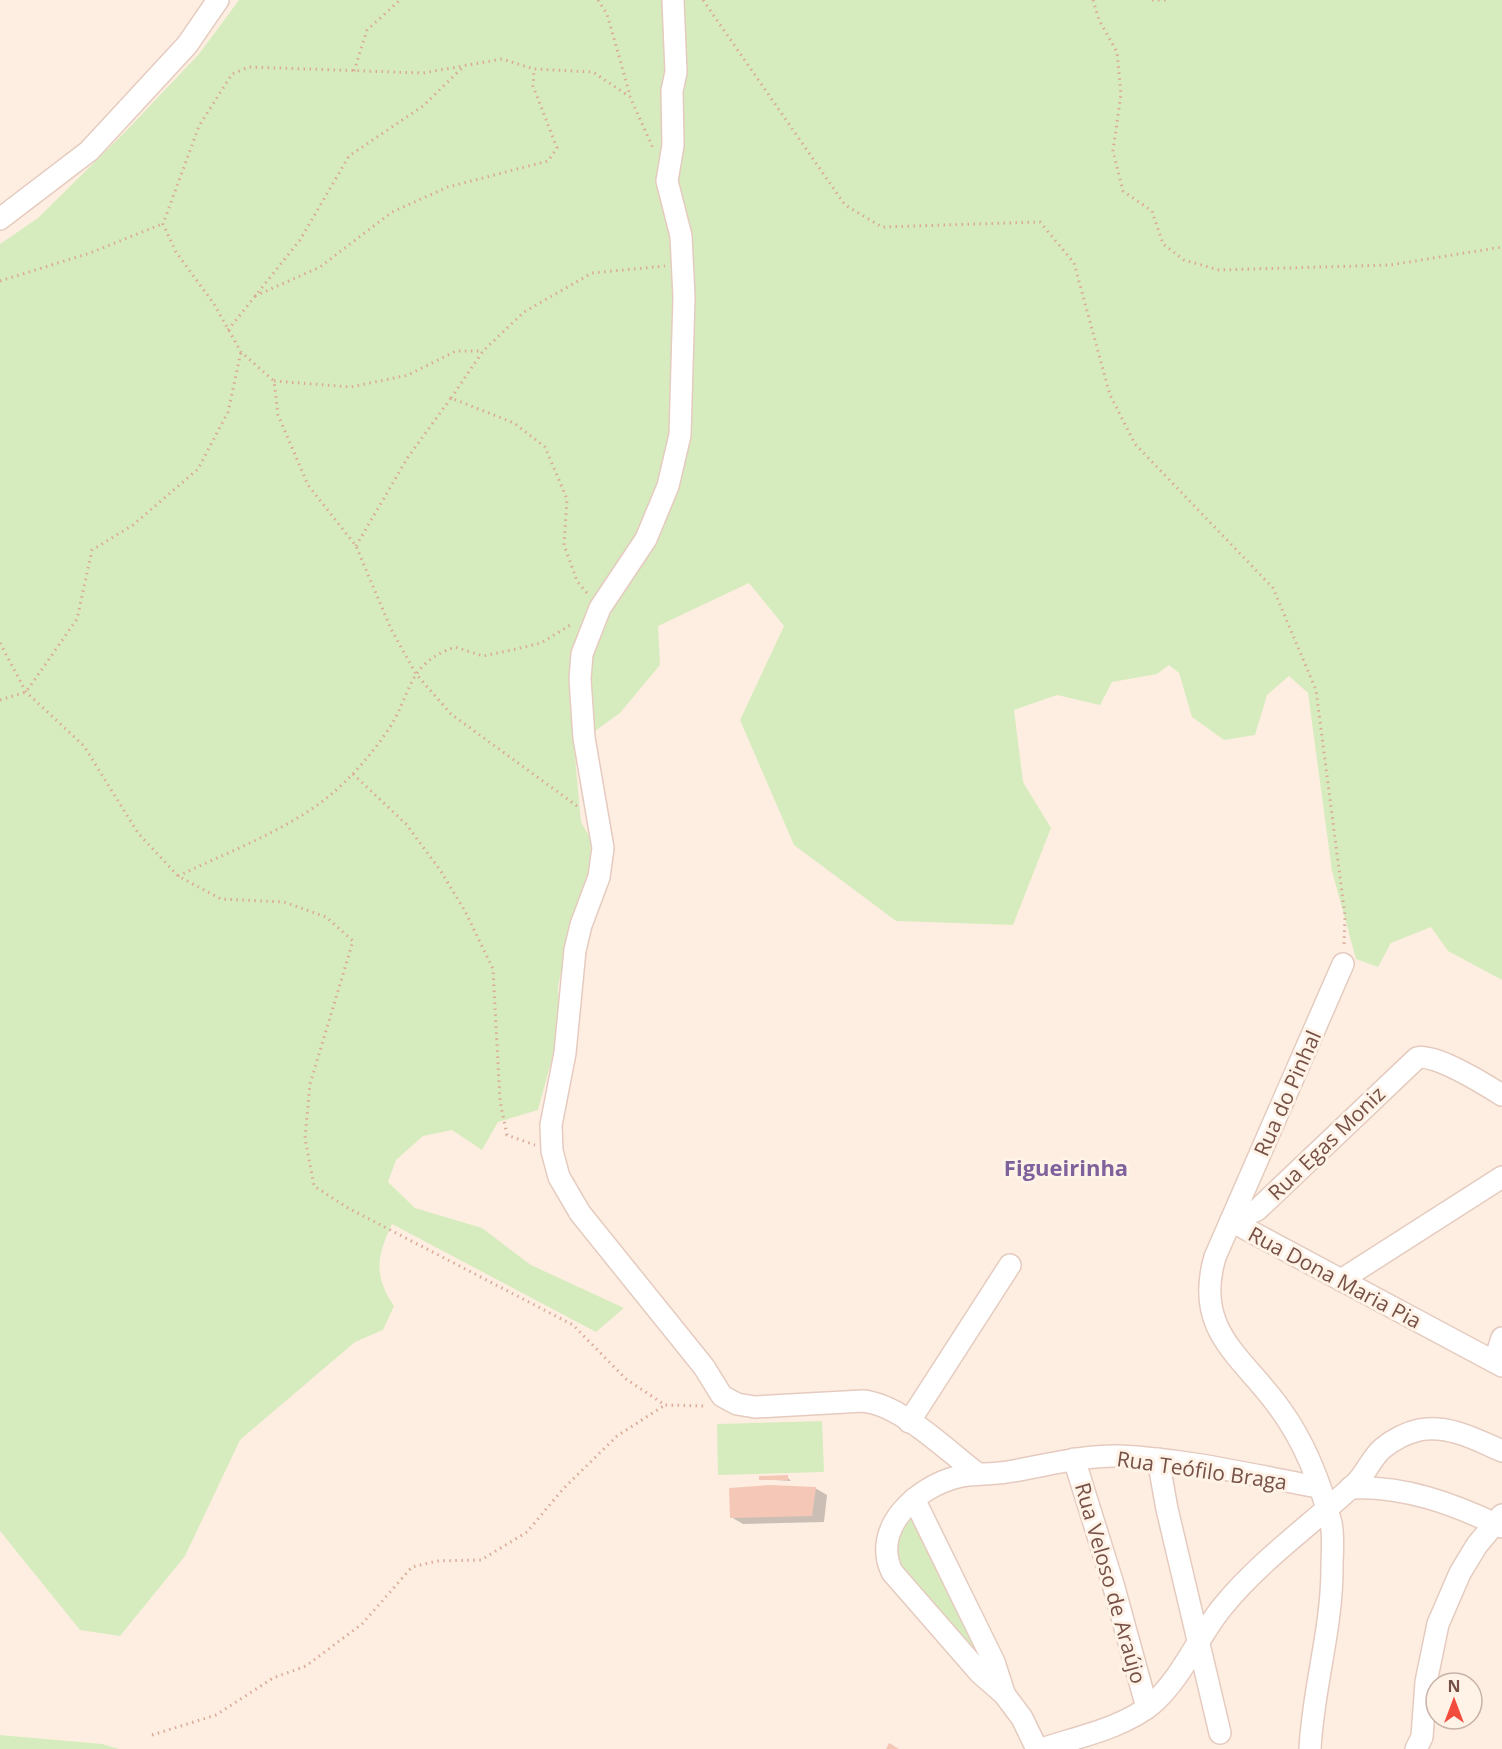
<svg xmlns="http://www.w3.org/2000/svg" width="1502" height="1749" viewBox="0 0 1502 1749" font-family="'Open Sans',sans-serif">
<rect width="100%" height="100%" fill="#feeee1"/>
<g fill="#d7ecbe">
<path d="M239,0H1502V980L1448,951L1431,927L1391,943L1378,967L1356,959L1332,871L1308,693L1289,676L1267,695L1255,735L1224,740L1192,717L1179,673L1169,665L1157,674L1112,682L1100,705L1057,695L1014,710L1023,782L1051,828L1013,925L896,921L794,845L740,720L784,626L749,583L658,626L660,665L620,713L574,746L581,822L591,839L590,870L570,926L558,987L560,1029L538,1110L498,1122L482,1150L452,1130L423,1136L396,1160L388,1182L415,1208L482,1228L531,1265L624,1308L596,1332L392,1224C377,1256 373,1275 394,1306L383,1330L355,1342L240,1440L185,1556L120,1636L80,1630L0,1531V244L38,218L125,132L199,54Z"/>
<polygon points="822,1421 824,1472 718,1475 717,1424"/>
<polygon points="914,1499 1004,1694 886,1556"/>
<polygon points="0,1735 102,1744 119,1749 0,1749"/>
</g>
<g fill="#0003">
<polygon points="787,1477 791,1481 760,1479"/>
<polygon points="815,1488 827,1495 824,1522 743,1524 731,1517"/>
</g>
<g fill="#f5c7b6">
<polygon points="788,1475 788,1480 759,1480 759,1476"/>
<polygon points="769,1485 816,1487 812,1516 730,1518 729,1488"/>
<polygon points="889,1743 891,1744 899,1749 886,1749"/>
</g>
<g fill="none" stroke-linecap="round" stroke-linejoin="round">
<defs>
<g id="minor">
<path d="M673,0L676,72L672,91L673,145L667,181L681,236L684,297L680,435L668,486L646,539L600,608L582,654L580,679L584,738L603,848L599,877L581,925L575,950L565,1053L551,1125L552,1151L559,1177L580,1213L704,1367L722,1396L737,1404L755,1407L863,1401C902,1405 947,1451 978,1474"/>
<polyline points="0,219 89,151 187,45 218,0"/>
<path d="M1231,1221L1257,1210L1417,1058C1433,1052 1486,1085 1502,1095"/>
<polyline points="1231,1221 1502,1366"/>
<polyline points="1341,1280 1502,1177"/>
<polyline points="1495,1360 1502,1338"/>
<polyline points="909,1422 1010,1265"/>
<polyline points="1074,1459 1113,1584 1147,1708"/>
<polyline points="1158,1459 1167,1509 1220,1733"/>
<path d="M1350,1488C1403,1485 1454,1504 1502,1527"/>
<polyline points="914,1499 994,1662 1004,1693"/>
<path d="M1037,1749L1022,1718L1004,1694L980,1673L892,1572C871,1528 917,1487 957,1477C973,1473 990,1475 1007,1472C1045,1466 1081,1455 1119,1456C1186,1459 1252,1475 1318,1487"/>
<path d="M1042,1749C1077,1737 1123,1728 1152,1704C1183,1677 1198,1636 1224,1605C1262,1559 1312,1524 1355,1484C1366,1474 1371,1458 1383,1448C1393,1440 1406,1433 1419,1430C1448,1424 1477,1440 1502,1451"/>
<path d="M1310,1749C1313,1688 1332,1630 1332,1568C1332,1553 1334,1537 1331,1523C1321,1485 1304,1442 1281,1410C1244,1357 1193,1332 1215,1257L1343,964"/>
<polyline points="1416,1749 1422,1737 1426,1682 1438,1624 1460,1573 1477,1545 1502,1515"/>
</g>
</defs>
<use href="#minor" stroke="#e5cbbf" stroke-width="24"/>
<g stroke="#daaa99" stroke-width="3" stroke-dasharray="1.5 4.5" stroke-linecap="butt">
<polyline points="598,0 607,14 630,95"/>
<polyline points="703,0 845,205 882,227 1040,222 1074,263 1110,395 1135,444 1273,588 1316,690 1345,916 1344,945"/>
<polyline points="1093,0 1099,20 1117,52 1121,94 1113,151 1123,191 1152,211 1163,244 1184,260 1219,270 1390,265 1502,247"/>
<polyline points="1152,0 1166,0"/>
<polyline points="354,71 367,30 400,0"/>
<polyline points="0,281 90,253 162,224"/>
<polyline points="255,296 320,267 392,212 448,187 548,161 557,148 533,86 534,69"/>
<polyline points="228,330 300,240 349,156 423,106 464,66"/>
<polyline points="274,381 351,387 408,375 456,351 483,351"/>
<polyline points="451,398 483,351 524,312 592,273 665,266"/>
<polyline points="356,546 408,457 451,398 514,423 545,447 567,499 564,545 577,581 587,593"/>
<polyline points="0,643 26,692 84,746 138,833 178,876 221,899 284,902 326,917 353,941 310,1084 305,1138 314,1186 348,1208 573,1325 626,1379 665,1405 705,1406"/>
<polyline points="0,700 26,692 77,619 92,550 133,525 198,469 228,412 241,352"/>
<polyline points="353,774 406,824 440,870 465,911 493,969 500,1101 507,1135 535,1145"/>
<polyline points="577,806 451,714 416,674 391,629 356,546 308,485 278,415 274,381 241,352 214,304 176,252 163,224 199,126 232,74 249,67 423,73 502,59 534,69 593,72 630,97 653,148"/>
<path d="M178,876C226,853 287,830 328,797C350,779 370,756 386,733C413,695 404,665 455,647L483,656L512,650L541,643L572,624"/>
<polyline points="152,1735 216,1715 273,1678 306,1666 362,1624 412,1567 437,1561 481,1560 527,1532 563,1489 617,1436 665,1405"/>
</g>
<use href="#minor" stroke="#fff" stroke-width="21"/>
</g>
<g text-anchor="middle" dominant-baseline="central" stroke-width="6" stroke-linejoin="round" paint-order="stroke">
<g font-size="21" fill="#775146" stroke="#fff3e8">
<text transform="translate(1287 1093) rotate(-66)">Rua do Pinhal</text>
<text transform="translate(1326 1143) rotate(-44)">Rua Egas Moniz</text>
<text transform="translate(1335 1277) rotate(28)">Rua Dona Maria Pia</text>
<text transform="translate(1202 1470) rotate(8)">Rua Teófilo Braga</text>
<text transform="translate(1111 1583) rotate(74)">Rua Veloso de Araújo</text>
</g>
<g font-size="22" font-weight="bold" fill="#7f619b" stroke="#fff3e8">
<text x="1066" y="1167">Figueirinha</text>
</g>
</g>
<g transform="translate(1454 1701)"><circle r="28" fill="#fff3e8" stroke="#c9b2a7" stroke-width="1.5"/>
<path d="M0-4.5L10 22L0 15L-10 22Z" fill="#f14c3c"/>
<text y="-9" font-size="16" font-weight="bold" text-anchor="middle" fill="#775146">N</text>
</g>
</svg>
